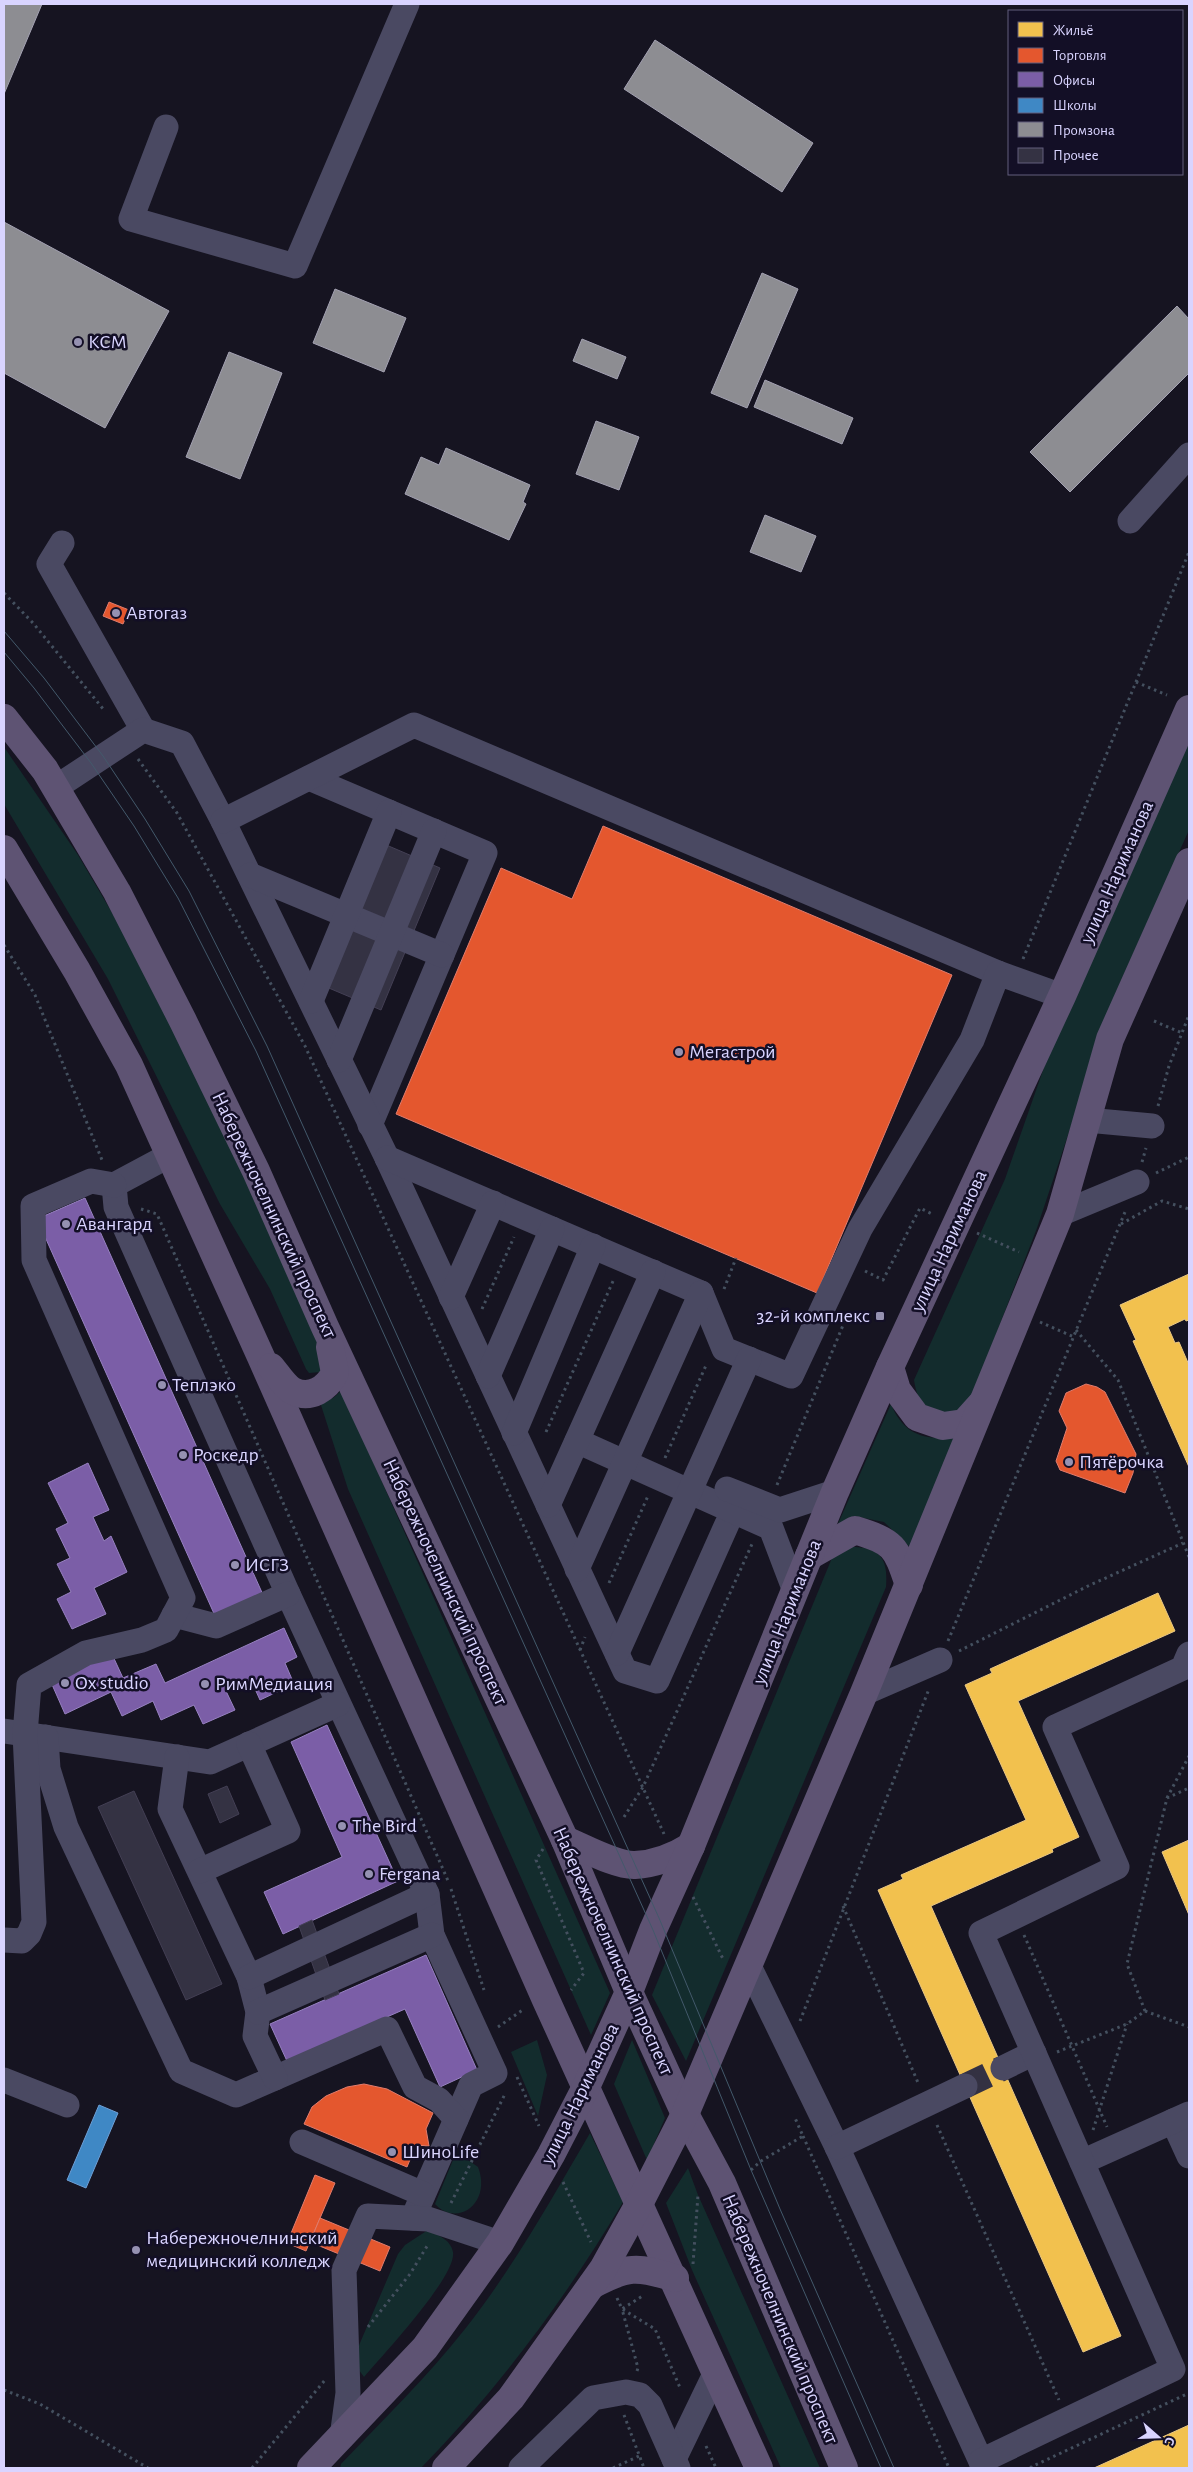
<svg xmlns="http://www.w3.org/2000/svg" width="1193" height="2472" viewBox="0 0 1193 2472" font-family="'Alegreya Sans',sans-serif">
<rect width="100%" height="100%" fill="#161421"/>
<g fill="#132c2d">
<path d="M1189,742V830L1115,994L1037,1228L973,1394L953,1415C928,1410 918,1407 914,1380L1005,1179L1048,1056Z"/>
<polygon points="4,747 78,855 134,950 238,1162 326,1357 321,1372 309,1373 306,1369 270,1289 220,1204 108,979 4,804"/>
<path d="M341,1390L610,1993L591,2035L348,1489L319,1399C330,1401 334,1399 341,1390Z"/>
<path d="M891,1404C903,1434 924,1441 955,1437L913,1550L884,1522L854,1516L837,1526Z"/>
<path d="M851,1547C881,1547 888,1559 886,1587L686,2061L652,1995L834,1553Z"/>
<polygon points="537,2040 547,2075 538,2116 511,2052"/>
<polygon points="632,2040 665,2118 647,2160 614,2084"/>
<path d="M590,2133L623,2202C566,2298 499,2388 421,2468H340L341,2464C383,2420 427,2377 465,2329C513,2268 551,2200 590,2133Z"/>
<path d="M458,2158L468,2160L478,2167C492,2203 457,2228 435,2204L453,2160Z"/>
<polygon points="688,2168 698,2195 820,2468 781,2468 692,2270 666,2203"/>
<path d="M428,2230C438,2235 451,2240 453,2252C457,2276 381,2357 364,2377L359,2370L357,2350L398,2254L405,2245Z"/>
</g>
<g fill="#f2c14e" stroke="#eac783">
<polygon points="1189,1274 1189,1320 1186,1321 1185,1319 1168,1327 1175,1343 1179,1342 1189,1365 1189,1467 1133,1341 1136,1340 1120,1305"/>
<polygon points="1158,1593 1175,1631 1018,1701 1079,1837 1052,1849 1053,1852 931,1906 1121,2336 1083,2352 878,1890 903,1879 901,1875 1026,1820 965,1685 992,1673 990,1669"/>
<polygon points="1189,1840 1189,1915 1162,1852"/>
<polygon points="1189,2425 1189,2468 1094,2468"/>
</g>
<g fill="#e4572e" stroke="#e17c6d">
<polygon points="109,602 129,610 123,624 103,616"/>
<polygon points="603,826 952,975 817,1293 396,1114 501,868 572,899"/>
<polygon points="1086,1384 1097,1387 1105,1392 1136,1454 1133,1473 1125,1493 1060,1470 1056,1461 1067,1428 1059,1411 1066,1393"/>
<polygon points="364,2084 387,2089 433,2113 426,2129 429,2146 416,2145 407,2167 304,2124 312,2107 326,2096 347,2087"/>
<polygon points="315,2175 335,2183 306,2251 287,2243"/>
<polygon points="320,2218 390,2247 380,2271 310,2242"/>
</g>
<g fill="#7b5ea7" stroke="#9781c1">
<polygon points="85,1198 264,1597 216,1618 37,1219"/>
<polygon points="88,1463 109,1510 93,1517 104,1541 111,1536 127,1572 94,1588 106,1614 72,1629 57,1599 71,1592 57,1564 70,1558 56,1529 68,1523 48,1483"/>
<polygon points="284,1628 297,1657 285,1663 294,1684 260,1700 251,1680 226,1691 235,1710 203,1724 194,1705 161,1720 153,1701 122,1716 111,1692 65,1714 50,1680 111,1652 123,1678 156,1664 165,1683"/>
<polygon points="327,1725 398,1881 283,1934 264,1892 342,1857 291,1742"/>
<polygon points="426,1955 477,2070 440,2087 405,2009 287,2061 270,2024"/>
</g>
<polygon fill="#3f88c5" stroke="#6d9fd6" points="99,2105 118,2113 86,2188 67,2180"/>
<g fill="#8d8d92" stroke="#a4a2b3">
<polygon points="4,4 42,4 4,94"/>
<polygon points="655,40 813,143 782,192 624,89"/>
<polygon points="4,222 169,311 105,428 4,373"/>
<polygon points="762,273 798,289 747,408 711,393"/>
<polygon points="335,289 406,318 384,372 313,343"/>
<polygon points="1177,306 1189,319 1189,373 1070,492 1030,452"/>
<polygon points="582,339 626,357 617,379 573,361"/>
<polygon points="229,352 282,373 240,479 186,457"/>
<polygon points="765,380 853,418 842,444 754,407"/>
<polygon points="596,421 639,437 619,490 576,474"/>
<polygon points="446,448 530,485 523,502 526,504 509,540 405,494 421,457 439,465"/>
<polygon points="765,515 816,536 801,572 750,552"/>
</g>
<g fill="#343243" stroke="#433f54">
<polygon points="384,844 440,868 381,1010 324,986"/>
<polygon points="227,1786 239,1814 220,1823 208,1794"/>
<polygon points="134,1791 222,1984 186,2000 98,1807"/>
<polygon points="312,1920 339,1994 325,2000 299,1926"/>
</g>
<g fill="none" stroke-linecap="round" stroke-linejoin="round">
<polyline stroke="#333142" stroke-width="25" stroke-dasharray="25 12" stroke-linecap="butt" points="965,2086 1003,2068"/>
<g stroke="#44505f" stroke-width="3" stroke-dasharray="2.5 4" stroke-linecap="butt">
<polyline points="4,593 33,623 104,710"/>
<polyline points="1136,682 1167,695"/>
<polyline points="138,759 177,813 305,1046 664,1834"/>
<polyline points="4,945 35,995 102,1160"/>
<polyline points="1023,959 1189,552"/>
<polyline points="1154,1021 1182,1033"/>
<polyline points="1158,1106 1169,1066 1189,1015"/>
<polyline points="1142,1162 1146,1148"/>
<polyline points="1156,1173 1189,1157"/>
<polyline points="141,1209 157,1214 449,1883"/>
<polyline points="1121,1224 1162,1201 1189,1209"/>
<polyline points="977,1233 1019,1252"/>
<polyline points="865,1271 883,1280 920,1208 934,1215"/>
<polyline points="724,1289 736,1258"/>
<polyline points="482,1309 514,1237"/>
<polyline points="1040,1322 1074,1337"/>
<polyline points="1076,1330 1118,1380 1189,1557"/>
<polyline points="546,1432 614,1279"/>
<polyline points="665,1458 707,1363"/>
<polyline points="777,1485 846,1318"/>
<polyline points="609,1583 648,1496"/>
<polyline points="948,1641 1125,1212"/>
<polyline points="580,1650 585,1637"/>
<polyline points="959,1651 1088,1586 1183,1543"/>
<polyline points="1167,1798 1189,1756"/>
<polyline points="624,1817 643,1787 752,1544"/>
<polyline points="543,1849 536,1860 584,1973 571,1990"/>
<polyline points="451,1889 484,1990"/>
<polyline points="693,1897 724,1961"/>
<polyline points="843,1906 919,2085"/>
<polyline points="1024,1935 1107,2127"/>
<polyline points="1145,2011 1189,2027"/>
<polyline points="800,2021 929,1689"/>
<polyline points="498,2027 524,2009"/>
<polyline points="1057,2052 1127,2024 1145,2011 1127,1964 1167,1798 1189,1788"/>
<polyline points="517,2077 539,2126"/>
<polyline points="937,2125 1059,2400"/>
<polyline points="1093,2130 1127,2024"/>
<polyline points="803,2136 949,2468"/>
<polyline points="751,2170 761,2161 803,2136 795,2118"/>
<polyline points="563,2182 591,2242"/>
<polyline points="451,2203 505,2094"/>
<polyline points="693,2264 698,2195"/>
<polyline points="617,2298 622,2309 655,2329 681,2390"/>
<polyline points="368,2327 410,2274 429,2243"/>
<polyline points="637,2371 638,2368 622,2309 644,2295"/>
<polyline points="4,2390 40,2404 148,2468"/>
<polyline points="624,2415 644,2468"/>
<polyline points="706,2446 716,2468"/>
<polyline points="252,2468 325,2380"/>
<polyline points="613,2468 639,2456"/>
<polyline points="1032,2468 1031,2467 1189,2393"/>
</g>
<g stroke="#4a4962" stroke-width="25">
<polyline points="166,127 131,219 295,266 407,4"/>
<polyline points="1130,521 1189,455"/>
<polyline points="62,543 49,564 143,730"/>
<polyline points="309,778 485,853 370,1125"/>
<polyline points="55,788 143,730 182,743 223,821 387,1158 625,1671 657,1681 727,1524"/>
<polyline points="223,821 414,725 998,973"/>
<polyline points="250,875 442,955"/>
<polyline points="311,1001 389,812"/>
<polyline points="339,1060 434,831"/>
<polyline points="1087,1120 1152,1126"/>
<polyline points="170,1155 114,1185 116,1207 288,1594 427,1894 432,1935 495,2073 471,2085 413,2218"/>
<polyline points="387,1158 701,1293 724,1349 791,1376 860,1229 972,1040 998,973 1062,996"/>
<polyline points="1060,1214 1137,1182"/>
<polyline points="451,1297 493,1203"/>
<polyline points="488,1376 552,1229"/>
<polyline points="514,1433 593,1246"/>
<polyline points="577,1441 771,1528 795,1591"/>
<polyline points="727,1489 780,1510 835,1492"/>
<polyline points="548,1505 653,1272"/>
<polyline points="577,1569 701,1293"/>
<polyline points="174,1615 216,1626 288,1594"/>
<polyline points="617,1653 749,1359"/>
<polyline points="864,1693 940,1660"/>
<polyline points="4,1731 210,1762 338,1704"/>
<polyline points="46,1737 48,1769 66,1827 181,2071 236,2095 387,2029 415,2087 439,2100 456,2119"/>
<polyline points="177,1757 170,1809 249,1977 258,2012 255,2036 275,2078"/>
<polyline points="200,1871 288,1831 249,1744"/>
<polyline points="4,1940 22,1941 29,1934 34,1922 25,1734 29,1685 86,1653 142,1640 166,1630 183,1598 34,1260 33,1206 91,1181 114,1185"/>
<polyline points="749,1966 837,2147 984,2468"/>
<polyline points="249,1977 427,1894"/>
<polyline points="258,2012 432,1935"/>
<polyline points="1003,2068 1034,2053"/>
<polyline points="4,2080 67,2105"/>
<polyline points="1173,2121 1189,2156"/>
<polyline points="302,2142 423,2194"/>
<polyline points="837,2147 965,2086"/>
<polyline points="1082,2162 1189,2114"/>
<polyline points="342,2437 348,2393 344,2270 368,2216 428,2219 500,2243"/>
<polyline points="674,2459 716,2372"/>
<polyline points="981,2461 1173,2369 981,1933 1117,1867 1055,1727 1183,1668 1189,1654"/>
<polyline points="521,2468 593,2398 626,2392 640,2395 650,2405 678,2468"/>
</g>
<g stroke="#5e5373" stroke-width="28">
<polyline points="4,718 45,770 117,892 183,1021 256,1171 325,1327 565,1840 629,1992 685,2114 722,2183 844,2468"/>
<polyline points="4,849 77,971 129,1065 261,1357 546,2000 759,2468"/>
<path d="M271,1367C277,1374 285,1387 293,1391C311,1400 327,1388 335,1373L330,1347"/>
<polyline points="890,1367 897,1390 917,1417 943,1426 964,1423 982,1403"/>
<path d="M809,1556L855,1530C894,1542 896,1546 909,1585"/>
<path d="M565,1840C583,1847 616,1866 635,1865C655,1864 675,1856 691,1846"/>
<path d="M592,2285C627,2266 637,2266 675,2278"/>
<polyline points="311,2468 425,2348 500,2243 551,2155 586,2087 629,1992 653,1930 691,1846 835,1492 890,1367 1062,996 1189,709"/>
<polyline points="446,2468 511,2398 603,2269 639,2204 685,2114 864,1693 1060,1214 1110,1039 1189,862"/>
</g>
<g stroke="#43596b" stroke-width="1">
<polyline points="4,631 44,678 103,756 145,819 189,891 267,1046 659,1918 780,2209 894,2468"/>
<polyline points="4,652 34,688 91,763 134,826 178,898 256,1051 653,1930 751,2170 881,2468"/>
</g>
</g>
<g fill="#9591b1" stroke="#130f26" stroke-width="2">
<circle cx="78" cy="342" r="5"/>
<circle cx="116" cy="613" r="5"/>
<circle cx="679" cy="1052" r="5"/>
<circle cx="66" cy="1224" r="5"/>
<rect x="875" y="1311" width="10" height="10" rx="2.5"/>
<circle cx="162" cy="1385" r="5"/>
<circle cx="183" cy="1455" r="5"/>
<circle cx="1069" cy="1462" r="5"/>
<circle cx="235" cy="1565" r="5"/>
<circle cx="65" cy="1683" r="5"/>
<circle cx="205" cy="1684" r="5"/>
<circle cx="342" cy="1826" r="5"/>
<circle cx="369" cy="1874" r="5"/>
<circle cx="392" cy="2152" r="5"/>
<circle cx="136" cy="2250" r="5"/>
</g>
<g text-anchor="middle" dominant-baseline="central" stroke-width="5" stroke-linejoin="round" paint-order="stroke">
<g font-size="20" fill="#d9d4ff" stroke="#130f26" text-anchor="start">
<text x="88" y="342">КСМ</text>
<text x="126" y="613">Автогаз</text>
<text x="689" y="1052">Мегастрой</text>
<text x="76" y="1224">Авангард</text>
<text x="870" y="1316" text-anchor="end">32-й комплекс</text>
<text x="172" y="1385">Теплэко</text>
<text x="193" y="1455">Роскедр</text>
<text x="1079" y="1462">Пятёрочка</text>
<text x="245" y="1565">ИСГЗ</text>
<text x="75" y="1683">Ox studio</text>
<text x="215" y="1684">РимМедиация</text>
<text x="352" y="1826">The Bird</text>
<text x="379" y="1874">Fergana</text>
<text x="402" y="2152">ШиноLife</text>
<text x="146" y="2238">Набережночелнинский<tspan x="146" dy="23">медицинский колледж</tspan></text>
</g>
<g font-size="20" fill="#d9d4ff" stroke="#130f26">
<text transform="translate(1117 872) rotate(-66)">улица Нариманова</text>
<text transform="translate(274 1215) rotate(65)">Набережночелнинский проспект</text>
<text transform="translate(949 1241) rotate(-65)">улица Нариманова</text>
<text transform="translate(445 1582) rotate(65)">Набережночелнинский проспект</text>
<text transform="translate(787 1612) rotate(-68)">улица Нариманова</text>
<text transform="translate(613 1951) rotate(66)">Набережночелнинский проспект</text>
<text transform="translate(580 2094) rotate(-64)">улица Нариманова</text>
<text transform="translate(780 2319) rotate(67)">Набережночелнинский проспект</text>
</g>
</g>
<rect width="1193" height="2472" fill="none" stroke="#d9d4ff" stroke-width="10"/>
<rect x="1008" y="10" width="175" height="165" fill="#130f26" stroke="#625e7d"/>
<rect x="1018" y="22" width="25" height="15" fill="#f2c14e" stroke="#625e7d"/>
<text x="1053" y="35" font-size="15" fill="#d9d4ff">Жильё</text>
<rect x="1018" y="48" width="25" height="15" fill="#e4572e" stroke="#625e7d"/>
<text x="1053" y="60" font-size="15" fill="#d9d4ff">Торговля</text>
<rect x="1018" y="72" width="25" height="15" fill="#7b5ea7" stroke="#625e7d"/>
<text x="1053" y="85" font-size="15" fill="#d9d4ff">Офисы</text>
<rect x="1018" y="98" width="25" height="15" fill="#3f88c5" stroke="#625e7d"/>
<text x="1053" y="110" font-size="15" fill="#d9d4ff">Школы</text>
<rect x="1018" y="122" width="25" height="15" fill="#8d8d92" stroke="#625e7d"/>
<text x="1053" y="135" font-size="15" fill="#d9d4ff">Промзона</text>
<rect x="1018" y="148" width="25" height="15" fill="#343243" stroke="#625e7d"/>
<text x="1053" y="160" font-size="15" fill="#d9d4ff">Прочее</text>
<g transform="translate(1158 2437) rotate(110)" stroke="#130f26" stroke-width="4" paint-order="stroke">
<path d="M0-4L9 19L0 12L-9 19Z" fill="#d9d4ff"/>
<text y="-8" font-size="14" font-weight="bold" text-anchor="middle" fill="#d9d4ff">С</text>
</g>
</svg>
